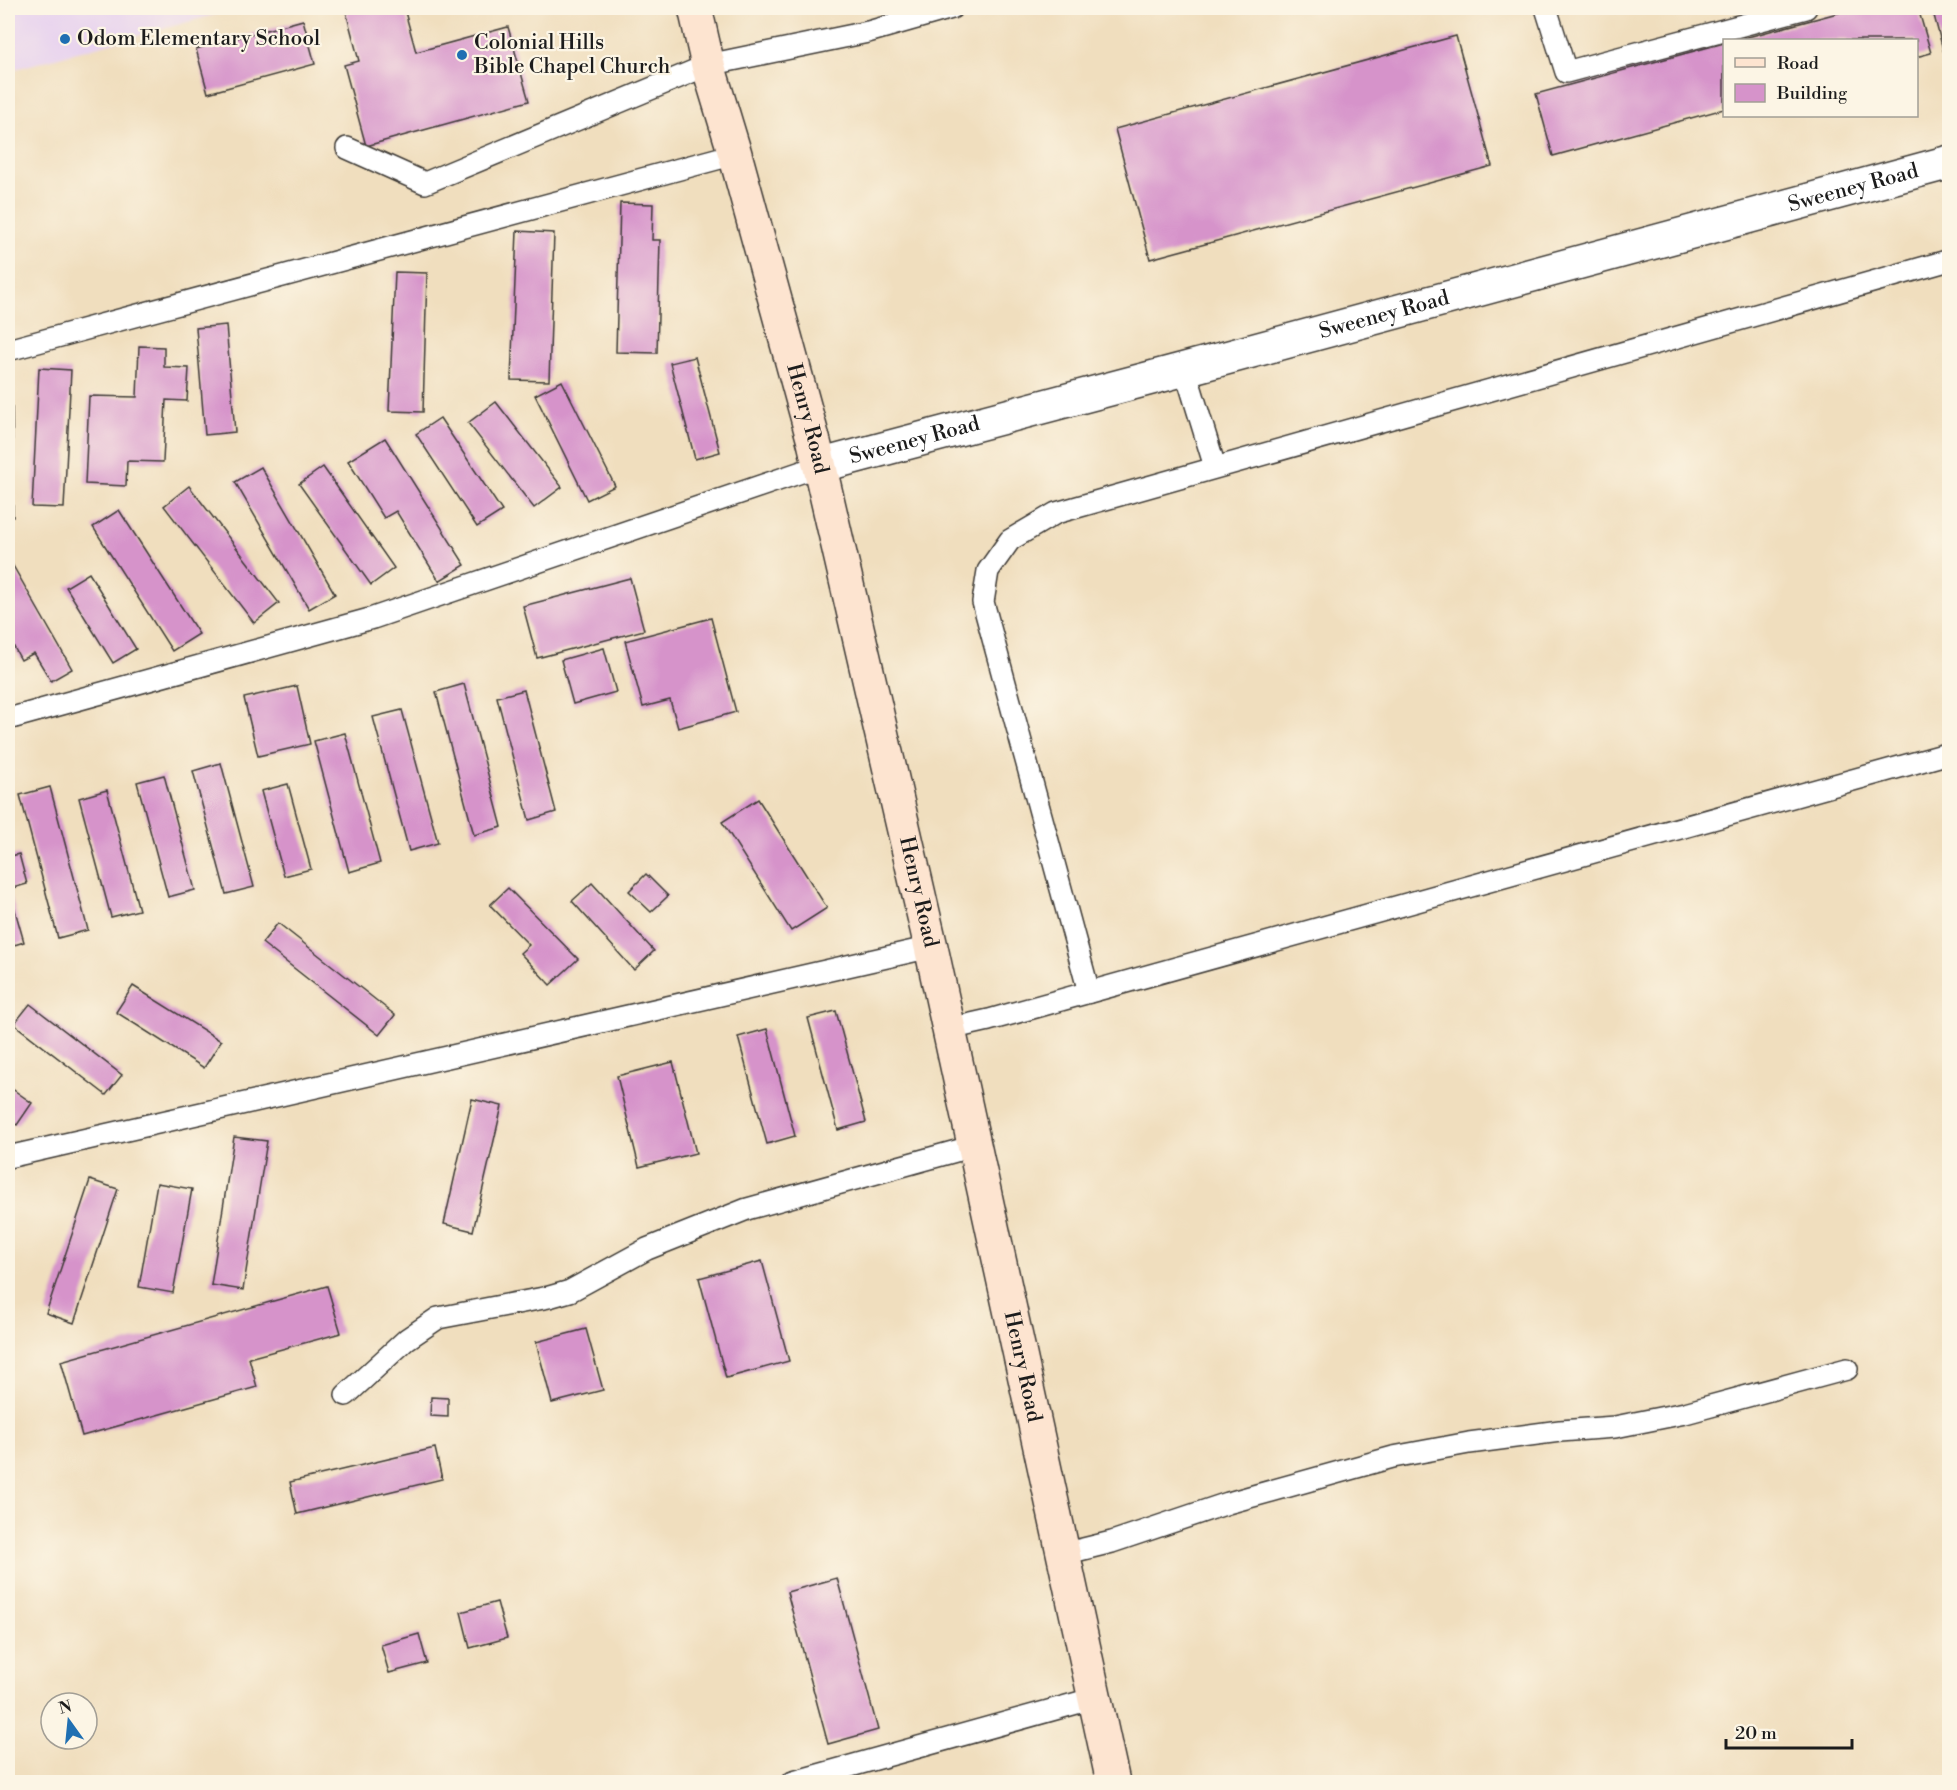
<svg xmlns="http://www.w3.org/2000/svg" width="1957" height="1790" viewBox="0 0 1957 1790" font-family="'Libre Bodoni',serif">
<rect width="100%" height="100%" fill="#fcf5e5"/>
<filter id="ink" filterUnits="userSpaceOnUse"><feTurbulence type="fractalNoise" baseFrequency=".0167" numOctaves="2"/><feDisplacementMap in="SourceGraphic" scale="12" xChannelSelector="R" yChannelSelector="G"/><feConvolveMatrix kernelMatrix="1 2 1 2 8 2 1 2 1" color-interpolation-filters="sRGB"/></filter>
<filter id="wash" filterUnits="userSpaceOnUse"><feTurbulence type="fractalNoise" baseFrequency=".008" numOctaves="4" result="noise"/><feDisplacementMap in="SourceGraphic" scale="24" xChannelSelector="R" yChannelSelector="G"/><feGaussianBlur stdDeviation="1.35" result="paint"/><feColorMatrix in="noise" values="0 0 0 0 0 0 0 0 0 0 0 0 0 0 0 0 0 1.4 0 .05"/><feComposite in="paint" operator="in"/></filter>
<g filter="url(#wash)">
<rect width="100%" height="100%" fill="#f0debe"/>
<polygon fill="#e7d2ef" points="8,8 239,8 8,71"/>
<g id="blocks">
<g fill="#d693ca">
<polygon points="345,8 404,8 416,52 508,27 529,101 366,146 344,65 359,61"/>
<polygon points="1856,8 1918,8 1931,53 1916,57 1916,40 1737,40"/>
<polygon points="1932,8 1950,8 1950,72 1949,72"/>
<polygon points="303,20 315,64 208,93 196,49"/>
<polygon points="1456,36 1492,166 1150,259 1115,129"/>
<polygon points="1724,43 1724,109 1553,156 1536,94"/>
<polygon points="620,203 653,204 652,240 660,240 657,353 616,352"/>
<polygon points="517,231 554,233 549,381 511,380"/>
<polygon points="395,272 427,273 423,412 389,411"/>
<polygon points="226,325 235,432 205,435 196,328"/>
<polygon points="139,346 164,347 164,367 189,368 187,401 166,400 163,462 127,461 126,486 85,484 89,396 137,397"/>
<polygon points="695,357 720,452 695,459 670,363"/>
<polygon points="39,368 71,370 64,508 32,507"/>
<polygon points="8,374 12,374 13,517 8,517"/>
<polygon points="562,381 615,486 587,500 535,395"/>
<polygon points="496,402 562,487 534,508 468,423"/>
<polygon points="440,418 502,511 477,527 416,434"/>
<polygon points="385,438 465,565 439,581 396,511 384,518 348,461"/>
<polygon points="261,467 335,594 309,609 235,482"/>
<polygon points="323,467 394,568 371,585 299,484"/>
<polygon points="189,486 279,603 254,623 164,506"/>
<polygon points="119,510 199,634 172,651 93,527"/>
<polygon points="8,557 72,669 51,681 34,653 21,660 8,636"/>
<polygon points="89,573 136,649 113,663 66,587"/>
<polygon points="630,578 644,630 537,658 523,606"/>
<polygon points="711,618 736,712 678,728 670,700 643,707 625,641"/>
<polygon points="604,648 616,692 573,704 561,660"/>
<polygon points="464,684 502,827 474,835 436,692"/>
<polygon points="297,686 310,744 258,756 244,698"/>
<polygon points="524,690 556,812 529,820 497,697"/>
<polygon points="402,710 438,843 409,851 373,717"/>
<polygon points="345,733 380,863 349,872 314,741"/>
<polygon points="221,763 254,887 226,894 193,771"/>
<polygon points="164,775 195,890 168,897 137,782"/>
<polygon points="288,784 311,869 284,876 261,791"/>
<polygon points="50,787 88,930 58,938 20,795"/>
<polygon points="107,790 139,910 111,917 79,798"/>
<polygon points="758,799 827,908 791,931 722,822"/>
<polygon points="8,846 11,856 19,854 27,884 9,889 24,942 8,947"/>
<polygon points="646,874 668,896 651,912 629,891"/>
<polygon points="592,883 654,951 634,970 572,901"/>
<polygon points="508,888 578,959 550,985 520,953 529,945 490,905"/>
<polygon points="278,923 395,1015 379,1035 262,943"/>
<polygon points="133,986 221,1041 204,1068 116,1012"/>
<polygon points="30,1004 122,1075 106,1095 14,1024"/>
<polygon points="836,1011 866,1122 838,1130 808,1018"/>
<polygon points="767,1029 795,1136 767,1144 738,1037"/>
<polygon points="673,1062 696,1153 639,1167 617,1076"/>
<polygon points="8,1086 32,1103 17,1125 8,1119"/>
<polygon points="472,1099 502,1106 473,1231 444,1224"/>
<polygon points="234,1137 267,1141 243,1290 211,1285"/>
<polygon points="90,1180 118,1189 74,1323 46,1313"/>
<polygon points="157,1183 192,1189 173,1293 139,1287"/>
<polygon points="762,1261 789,1361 726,1378 699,1278"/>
<polygon points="327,1286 341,1333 249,1358 257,1387 82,1436 61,1361"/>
<polygon points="586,1329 603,1390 552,1403 536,1342"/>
<polygon points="431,1397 448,1398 448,1417 430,1416"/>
<polygon points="435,1448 442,1479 297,1514 290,1482"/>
<polygon points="837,1578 878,1730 828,1744 787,1592"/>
<polygon points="497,1602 507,1638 470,1648 461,1612"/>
<polygon points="419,1634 427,1663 389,1673 381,1645"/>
</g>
</g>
</g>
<g filter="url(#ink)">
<use href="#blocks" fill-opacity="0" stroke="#3c3934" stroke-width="1.5"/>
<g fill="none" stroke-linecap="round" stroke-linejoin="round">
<defs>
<g id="lane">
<polyline points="1546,8 1566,72 1806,8"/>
<polyline points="347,148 425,183 708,65 868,32 952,8"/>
<polyline points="8,350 735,154"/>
<polyline points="1185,369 1215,467"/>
<polyline points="8,719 373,618 819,466"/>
<polyline points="1089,992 983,602 988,571 1010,540 1056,513 1950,260"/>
<polyline points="949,1029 989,1020 1950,753"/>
<polyline points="8,1157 931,947"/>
<polyline points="346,1395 407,1339 438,1318 549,1297 570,1291 647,1249 747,1209 974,1146"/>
<polyline points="1063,1554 1112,1542 1228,1503 1393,1457 1469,1443 1560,1431 1615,1427 1685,1413 1847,1369"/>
<polyline points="793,1782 1095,1698"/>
</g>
<g id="street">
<path id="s1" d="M819,466L1185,369L1950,162"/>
</g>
<g id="secondary">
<path id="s2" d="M695,8L708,65L735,154L814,442L931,947L1113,1782"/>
</g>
</defs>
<use href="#lane" stroke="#3c3934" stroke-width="24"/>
<use href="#street" stroke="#3c3934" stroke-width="36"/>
<use href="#secondary" stroke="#3c3934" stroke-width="36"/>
<use href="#lane" stroke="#fff" stroke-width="21"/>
<use href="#street" stroke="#fff" stroke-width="33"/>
<use href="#secondary" stroke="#fde4d0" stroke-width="33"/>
</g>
</g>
<g fill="#1f6fb2" stroke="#fcf5e5" stroke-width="2">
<circle cx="65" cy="39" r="6"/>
<circle cx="462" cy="55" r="6"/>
</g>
<g text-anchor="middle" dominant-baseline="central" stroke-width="4.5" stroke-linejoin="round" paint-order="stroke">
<g font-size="21" fill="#1c1c1c" stroke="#fcf5e5" text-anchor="start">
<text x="77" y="39">Odom Elementary School</text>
<text x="474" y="43">Colonial Hills<tspan x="474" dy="24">Bible Chapel Church</tspan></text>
</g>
<g font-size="21" fill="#1c1c1c" stroke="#fcf5e5">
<text stroke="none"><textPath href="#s1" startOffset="1071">Sweeney Road</textPath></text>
<text stroke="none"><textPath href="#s1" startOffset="585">Sweeney Road</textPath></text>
<text stroke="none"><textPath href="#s2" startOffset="426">Henry Road</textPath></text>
<text stroke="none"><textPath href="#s1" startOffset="99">Sweeney Road</textPath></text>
<text stroke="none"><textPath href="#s2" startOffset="912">Henry Road</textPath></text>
<text stroke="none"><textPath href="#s2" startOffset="1398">Henry Road</textPath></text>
</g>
</g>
<rect width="1957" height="1790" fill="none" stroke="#fcf5e5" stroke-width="30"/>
<rect x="1723" y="39" width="195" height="78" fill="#fcf5e5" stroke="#a29e95" stroke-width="1.5"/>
<rect x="1735" y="58" width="30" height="9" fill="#fde4d0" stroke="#a29e95" stroke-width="1.5"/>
<text x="1777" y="69" font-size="18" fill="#1c1c1c">Road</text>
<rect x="1735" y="84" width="30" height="18" fill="#d693ca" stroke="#a29e95" stroke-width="1.5"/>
<text x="1777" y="99" font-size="18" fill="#1c1c1c">Building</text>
<g transform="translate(69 1721) rotate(345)"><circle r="28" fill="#fcf5e5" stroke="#a29e95" stroke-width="1.5"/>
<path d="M0-4.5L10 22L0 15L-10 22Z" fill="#1f6fb2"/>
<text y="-9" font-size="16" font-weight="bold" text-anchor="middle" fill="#1c1c1c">N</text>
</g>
<path d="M1726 1739v9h126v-9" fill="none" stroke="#1c1c1c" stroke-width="3"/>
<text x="1735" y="1739" font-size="18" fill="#1c1c1c" stroke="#fcf5e5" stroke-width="4.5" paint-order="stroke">20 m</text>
</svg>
